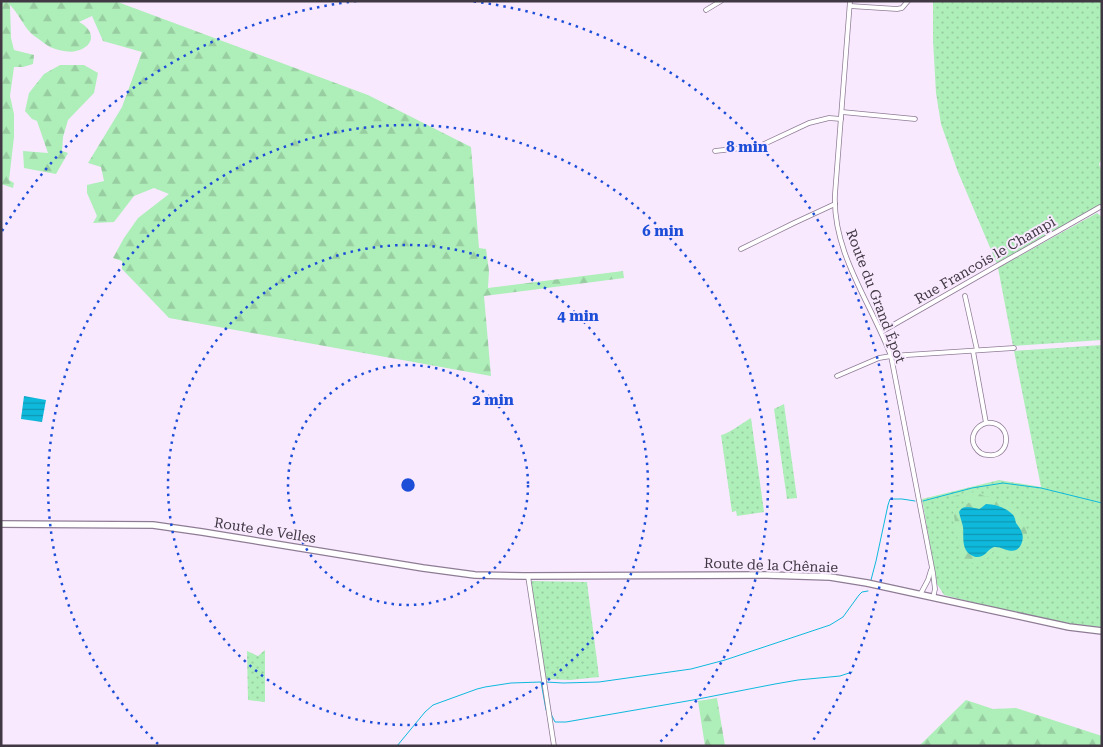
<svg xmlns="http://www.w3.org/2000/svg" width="1103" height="747" viewBox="0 0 1103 747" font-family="'Roboto Serif',serif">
<defs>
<pattern id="grass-dots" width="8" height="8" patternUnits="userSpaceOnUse" patternTransform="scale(1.25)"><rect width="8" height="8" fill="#aeeeb9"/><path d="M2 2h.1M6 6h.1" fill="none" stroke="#97cda0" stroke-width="1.8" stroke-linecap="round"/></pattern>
<pattern id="forest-firs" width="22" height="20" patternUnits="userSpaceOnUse" patternTransform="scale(1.25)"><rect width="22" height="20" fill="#aeeeb9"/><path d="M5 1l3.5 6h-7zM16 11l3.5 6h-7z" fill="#97cda0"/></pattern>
<pattern id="water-rules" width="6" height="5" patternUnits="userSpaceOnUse" patternTransform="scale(1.25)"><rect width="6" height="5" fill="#0eb9dc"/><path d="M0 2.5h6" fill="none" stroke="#0f97b4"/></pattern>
</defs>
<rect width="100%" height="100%" fill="#f9e9ff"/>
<g fill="url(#grass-dots)">
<polygon points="933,1 1102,1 1102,158 1099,164 1102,172 1102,205 997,264 958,172 941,124 936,93 933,40"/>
<polygon points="1097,213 1102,217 1102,340 1013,346 998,268"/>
<path d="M1102,345V627C1048,624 996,608 944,595L937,584L922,499L999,480L1041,487L1014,351Z"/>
<polygon points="784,404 797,498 787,499 774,409"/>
<path d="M751,418L764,512L737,516L736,511L732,512L721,435C728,434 744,422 751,418Z"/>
<polygon points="532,581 587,582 599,677 570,680 545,679 531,582"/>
<polygon points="265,650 265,702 248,700 247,651 258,656"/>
</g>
<g fill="url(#forest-firs)" fill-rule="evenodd">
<path d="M1,1H115L368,95L471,147L479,248L486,249L489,271L488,288L623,271L624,278L484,296L491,376L169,318L122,269V261L113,258L124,238L138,218L169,194L154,188L134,196L114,222L93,223L97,216L87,193V185L104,181L101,167L88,163L122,107L142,52L103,41L92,16L79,22C95,30 96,46 76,51C69,53 57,50 50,47C46,45 43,42 40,40C36,37 31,34 28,30C22,22 17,12 10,5L11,38L14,50L34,55L33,64L23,67H14L10,96L14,114V137L9,180L14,183L13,188L1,184Z"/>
<polygon points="60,65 84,65 98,73 94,93 68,120 63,137 62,151 68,153 56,174 24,168 23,151 48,153 37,121 32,119 25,111 29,93 44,74"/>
<path d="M969,492C976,492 981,495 988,497C1006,502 1021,510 1026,529C1028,534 1027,540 1028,545L1021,550L1015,558C1005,558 1001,551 994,550L990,556L978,564C973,563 967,562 963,558C959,552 955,519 953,510L971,502C964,495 957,500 949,499L951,497ZM986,504C995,504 1007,507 1012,514C1015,517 1015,522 1017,525C1022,534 1025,538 1019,548C1006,548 992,544 985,555L969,554L964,547L962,525L959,512C966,502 970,511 979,508C980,508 985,505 986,504Z"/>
<polygon points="717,698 725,746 705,746 698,701"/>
<polygon points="966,700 993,709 1016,708 1102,736 1102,742 1100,746 919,746"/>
</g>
<g fill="url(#water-rules)">
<polygon points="24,396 46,400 42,422 21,419"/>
<path d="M986,504C995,504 1004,507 1011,513C1015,516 1015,519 1016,523C1018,526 1021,529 1022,533C1024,538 1022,547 1016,550C1009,553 1001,546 994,547C988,549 987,554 982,556C978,558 974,557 971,555C961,549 964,536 963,527C962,522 960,517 959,512C963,504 972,508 979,509L981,508Z"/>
</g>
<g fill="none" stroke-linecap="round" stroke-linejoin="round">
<g stroke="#0eb9dc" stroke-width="1">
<polyline points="923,501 972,488 1003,483 1041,488 1102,503"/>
<polyline points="871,580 876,561 888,505 890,499 902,499 915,501"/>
<polyline points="546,682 563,683 599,682 691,669 725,660 830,625 843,617 859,595 862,592 868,591"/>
<polyline points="550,710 552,716 555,722 566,722 693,700 775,684 798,680 840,676 852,672"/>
<polyline points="397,746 425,712 433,705 477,689 485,687 511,683 541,682 546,710"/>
</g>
<defs>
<g id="street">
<path d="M850,1L835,194C832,252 871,303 891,356L933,573L935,589L933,598"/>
<polyline points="850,6 897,9 902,8 908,1"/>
<polyline points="706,10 721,1"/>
<polyline points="842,112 915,119"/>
<polyline points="715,151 760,146 809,123 829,118 841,119"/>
<polyline points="741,249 794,223 835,204"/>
<polyline points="965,296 977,350"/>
<polyline points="881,332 1100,207"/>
<path d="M973,351L986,423C976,426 969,437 975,447C978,452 983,455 988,455C1012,458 1013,420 986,423"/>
<polyline points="837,376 879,358 891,356 1014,348"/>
<polyline points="528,576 554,746"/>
<polyline points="920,595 928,580 931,570"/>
</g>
<polyline id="secondary" points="1,524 153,525 202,532 423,568 475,575 524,576 767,575 830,577 867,583 1069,627 1102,631"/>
</defs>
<use href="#street" stroke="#8e7c95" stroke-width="5.5"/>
<use href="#secondary" stroke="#8e7c95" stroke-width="8"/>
<use href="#street" stroke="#fff" stroke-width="4"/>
<use href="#secondary" stroke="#fff" stroke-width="5.5"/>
</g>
<g fill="none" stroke="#1d4ed8" stroke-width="2.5" stroke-dasharray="2.5 5">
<circle cx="408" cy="485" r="120"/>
<circle cx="408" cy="485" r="240"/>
<path d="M158 744A360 360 0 1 1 658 744"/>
<path d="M2 231A479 479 0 1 1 812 742"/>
</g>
<g text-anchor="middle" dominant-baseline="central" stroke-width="4" stroke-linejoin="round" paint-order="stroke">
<g font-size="14" fill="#403843" stroke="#f9e9ff">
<text transform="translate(985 260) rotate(-30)">Rue Francois le Champi</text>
<text transform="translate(876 296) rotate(69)">Route du Grand Épot</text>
<text transform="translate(265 530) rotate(9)">Route de Velles</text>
<text transform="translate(771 565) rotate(2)">Route de la Chênaie</text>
</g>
</g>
<circle cx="408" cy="485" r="8" fill="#1d4ed8" stroke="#f9e9ff" stroke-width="2.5"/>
<g font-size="15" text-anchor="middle" font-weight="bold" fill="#1d4ed8" stroke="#f9e9ff" stroke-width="4" stroke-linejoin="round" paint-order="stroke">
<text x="747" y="152">8 min</text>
<text x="663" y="236">6 min</text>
<text x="578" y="321">4 min</text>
<text x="493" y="405">2 min</text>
</g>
<rect width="1103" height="747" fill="none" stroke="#403843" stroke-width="5"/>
</svg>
